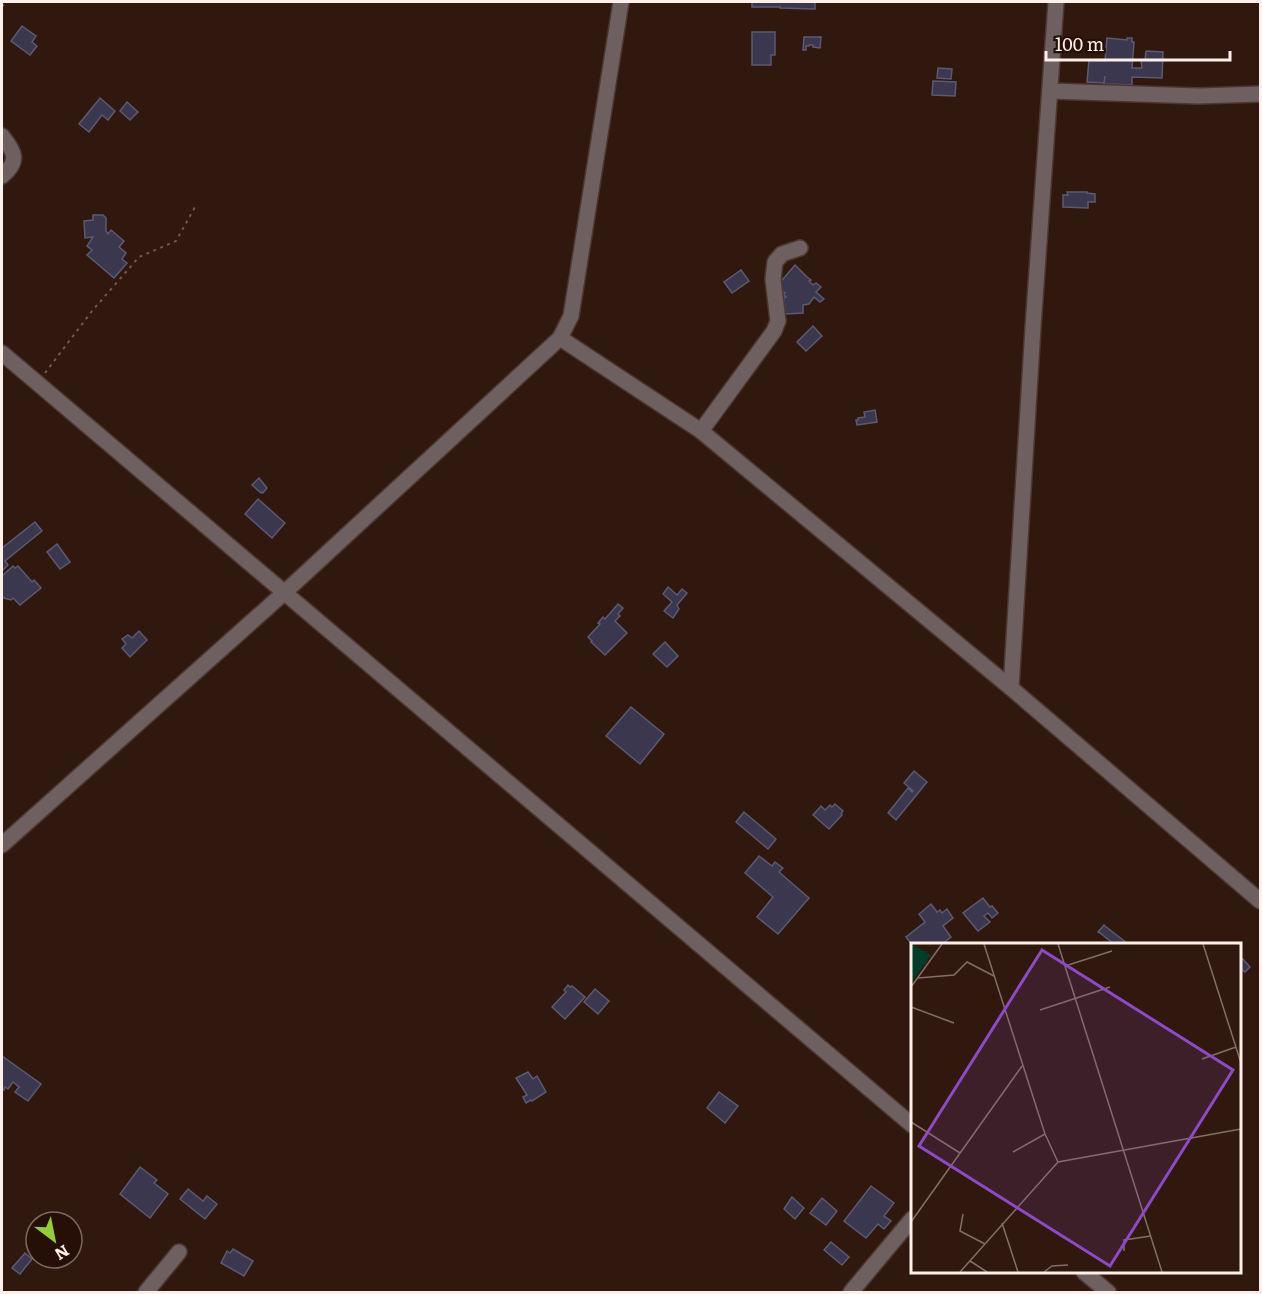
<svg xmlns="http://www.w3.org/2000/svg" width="1262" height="1294" viewBox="0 0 1262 1294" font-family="Literata,serif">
<rect width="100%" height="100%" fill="#30180f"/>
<g fill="#3a374f" stroke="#5c5973" stroke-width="1.5">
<polygon points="752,2 815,2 815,9 780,8 780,7 752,7"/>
<polygon points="22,26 36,36 32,42 37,46 30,55 11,41"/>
<polygon points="752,32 775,32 775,55 771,55 771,65 752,65"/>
<polygon points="804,37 821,37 820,48 813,47 813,45 809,45 809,46 806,46 806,50 803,50"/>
<polygon points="1107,38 1127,40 1127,38 1132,38 1132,42 1134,42 1132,68 1142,68 1141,60 1145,60 1146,51 1163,52 1162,78 1132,77 1132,85 1104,84 1105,76 1104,83 1087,82 1089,60 1105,61"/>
<polygon points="938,68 952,69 951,79 937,78"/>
<polygon points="933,81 956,82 955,96 932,95"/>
<polygon points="100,98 115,111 108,120 102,115 89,132 79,124"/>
<polygon points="127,102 138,112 130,120 120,111"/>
<polygon points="1067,192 1087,192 1087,193 1095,194 1095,202 1088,202 1088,208 1063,207 1063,195 1068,195"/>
<polygon points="93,215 103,215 106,218 106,231 108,234 111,230 124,241 119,247 126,253 122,259 127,263 114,278 87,255 92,250 87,246 93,237 85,238 84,221 93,220"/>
<polygon points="795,265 807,277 811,280 809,281 813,285 816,283 821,287 816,292 824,299 820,302 814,297 809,304 803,305 803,313 785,314 784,297 786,297 783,294 785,293 777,286"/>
<polygon points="741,270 749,281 732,293 724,282"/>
<polygon points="813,326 822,336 806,351 797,342"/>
<polygon points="875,410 877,422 857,425 856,420 858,420 858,418 865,417 864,412"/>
<polygon points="259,478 267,488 263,493 262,492 261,493 252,485"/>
<polygon points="258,499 285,523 272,538 245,514"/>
<polygon points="35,522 42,531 5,561 8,565 2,571 2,548"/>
<polygon points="57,544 70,562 60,569 47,552"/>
<polygon points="13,566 15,568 18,566 32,582 34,580 41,588 20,605 13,598 11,600 4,598 2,596 2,576"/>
<polygon points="668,587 677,595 682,589 687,593 677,605 679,609 673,618 664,611 672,602 663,594"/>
<polygon points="618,604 623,608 618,614 620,616 615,621 627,633 605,655 591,642 592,641 588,637 600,624 598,623 603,617 605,619"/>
<polygon points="139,631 147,640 130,657 122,648 126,644 122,639 128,635 132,638"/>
<polygon points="665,642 678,656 667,667 653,654"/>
<polygon points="631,707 664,734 640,764 606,736"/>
<polygon points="914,771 927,782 896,820 888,813 908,788 912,792 913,791 904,783"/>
<polygon points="835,804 843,811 841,814 842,815 829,829 813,815 821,806 825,810 830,805 832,807"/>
<polygon points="744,812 776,839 768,849 736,822"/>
<polygon points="759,856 772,866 775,862 783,868 779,872 809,898 778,934 757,917 773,897 745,873"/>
<polygon points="983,898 990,907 992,906 998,913 992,918 988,913 984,916 990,922 978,931 963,913"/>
<polygon points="931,904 937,912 940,910 942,913 947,909 953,918 943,926 951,937 942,944 912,945 906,937 925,922 919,914"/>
<polygon points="1104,925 1105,926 1128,944 1114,944 1100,933 1098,932"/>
<polygon points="1240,956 1250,967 1245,972 1242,970 1240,973"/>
<polygon points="568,985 570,987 572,986 585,997 565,1019 552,1007 566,992 564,990"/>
<polygon points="595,989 609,1001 598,1014 584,1002"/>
<polygon points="2,1056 41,1084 28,1101 15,1092 19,1087 13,1082 8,1089 5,1087 4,1090 2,1088"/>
<polygon points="528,1072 533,1079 537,1076 546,1092 532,1101 531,1100 526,1103 523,1097 527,1095 516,1078"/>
<polygon points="719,1092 738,1106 725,1123 707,1108"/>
<polygon points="140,1167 157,1180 154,1183 168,1194 150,1218 120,1194"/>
<polygon points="871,1186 894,1203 884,1216 891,1221 884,1229 878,1224 866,1238 844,1221"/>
<polygon points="188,1189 203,1201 207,1196 217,1204 205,1219 180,1199"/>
<polygon points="792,1197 804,1208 795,1219 784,1209"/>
<polygon points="822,1198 837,1211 826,1225 810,1213"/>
<polygon points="831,1242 849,1257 842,1265 824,1250"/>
<polygon points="233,1249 253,1261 244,1276 221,1263 227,1251 230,1253"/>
<polygon points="25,1253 32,1259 20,1274 12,1268"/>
</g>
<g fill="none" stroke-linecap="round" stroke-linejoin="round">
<defs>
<g id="minor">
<polyline points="1050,91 1198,96 1260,94"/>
<path d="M2,136C15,152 20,161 2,176"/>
<polyline points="560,338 701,431 1011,688 1260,901"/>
<polyline points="2,353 912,1125"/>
<polyline points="701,431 774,331 778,321 773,279 775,262 782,254 800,248"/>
<polyline points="1011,688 1033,327 1056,2"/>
<polyline points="2,845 285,592 560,338 571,316 621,2"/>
<polyline points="1084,1272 1108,1292"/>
<polyline points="146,1292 179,1252"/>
<polyline points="851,1292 912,1219"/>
</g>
</defs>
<use href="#minor" stroke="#4d362e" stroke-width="18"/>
<g stroke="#6e5951" stroke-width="2" stroke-dasharray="3 4.5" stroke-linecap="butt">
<polyline points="2,7 6,2"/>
<polyline points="45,373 92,311 139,257 176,241 195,207"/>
</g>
<use href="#minor" stroke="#6e5f61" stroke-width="15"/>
</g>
<g transform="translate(911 943)">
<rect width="330" height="330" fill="#30180f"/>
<path d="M0,1L20,12L0,40Z" fill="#003c27"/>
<path fill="none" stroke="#826e67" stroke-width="1.5" d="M73,1L134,191L147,219M147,1L251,329M292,1L330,120M154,23L201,8M7,35L43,32L56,19L83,33M0,44L31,1M0,64L43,80M129,67L199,44M291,116L325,104M0,179L49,210M102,209L134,191M52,271L49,288L74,301M0,279L111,123M91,280L107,329M213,308V297L240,293M59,318L76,329M49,329L147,219L330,186M133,329L141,323L157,322"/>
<path fill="#8e49c5" fill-opacity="0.15" stroke="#8e49c5" stroke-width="3" d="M131,7L322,127L199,323L8,203Z"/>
<rect width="330" height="330" fill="none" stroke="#fdefea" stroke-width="3"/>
</g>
<rect width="1262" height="1294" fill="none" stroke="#fdefea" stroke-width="6"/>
<g transform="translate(54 1240) rotate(148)"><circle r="28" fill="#260f07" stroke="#7c6962" stroke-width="1.5"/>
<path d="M0-4.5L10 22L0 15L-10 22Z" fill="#95cc3b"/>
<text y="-9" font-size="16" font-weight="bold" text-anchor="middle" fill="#fdefea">N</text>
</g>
<path d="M1046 51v9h184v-9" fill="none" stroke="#fdefea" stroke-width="3"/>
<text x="1055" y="51" font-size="18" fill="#fdefea" stroke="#260f07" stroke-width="4.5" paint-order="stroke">100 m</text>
</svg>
